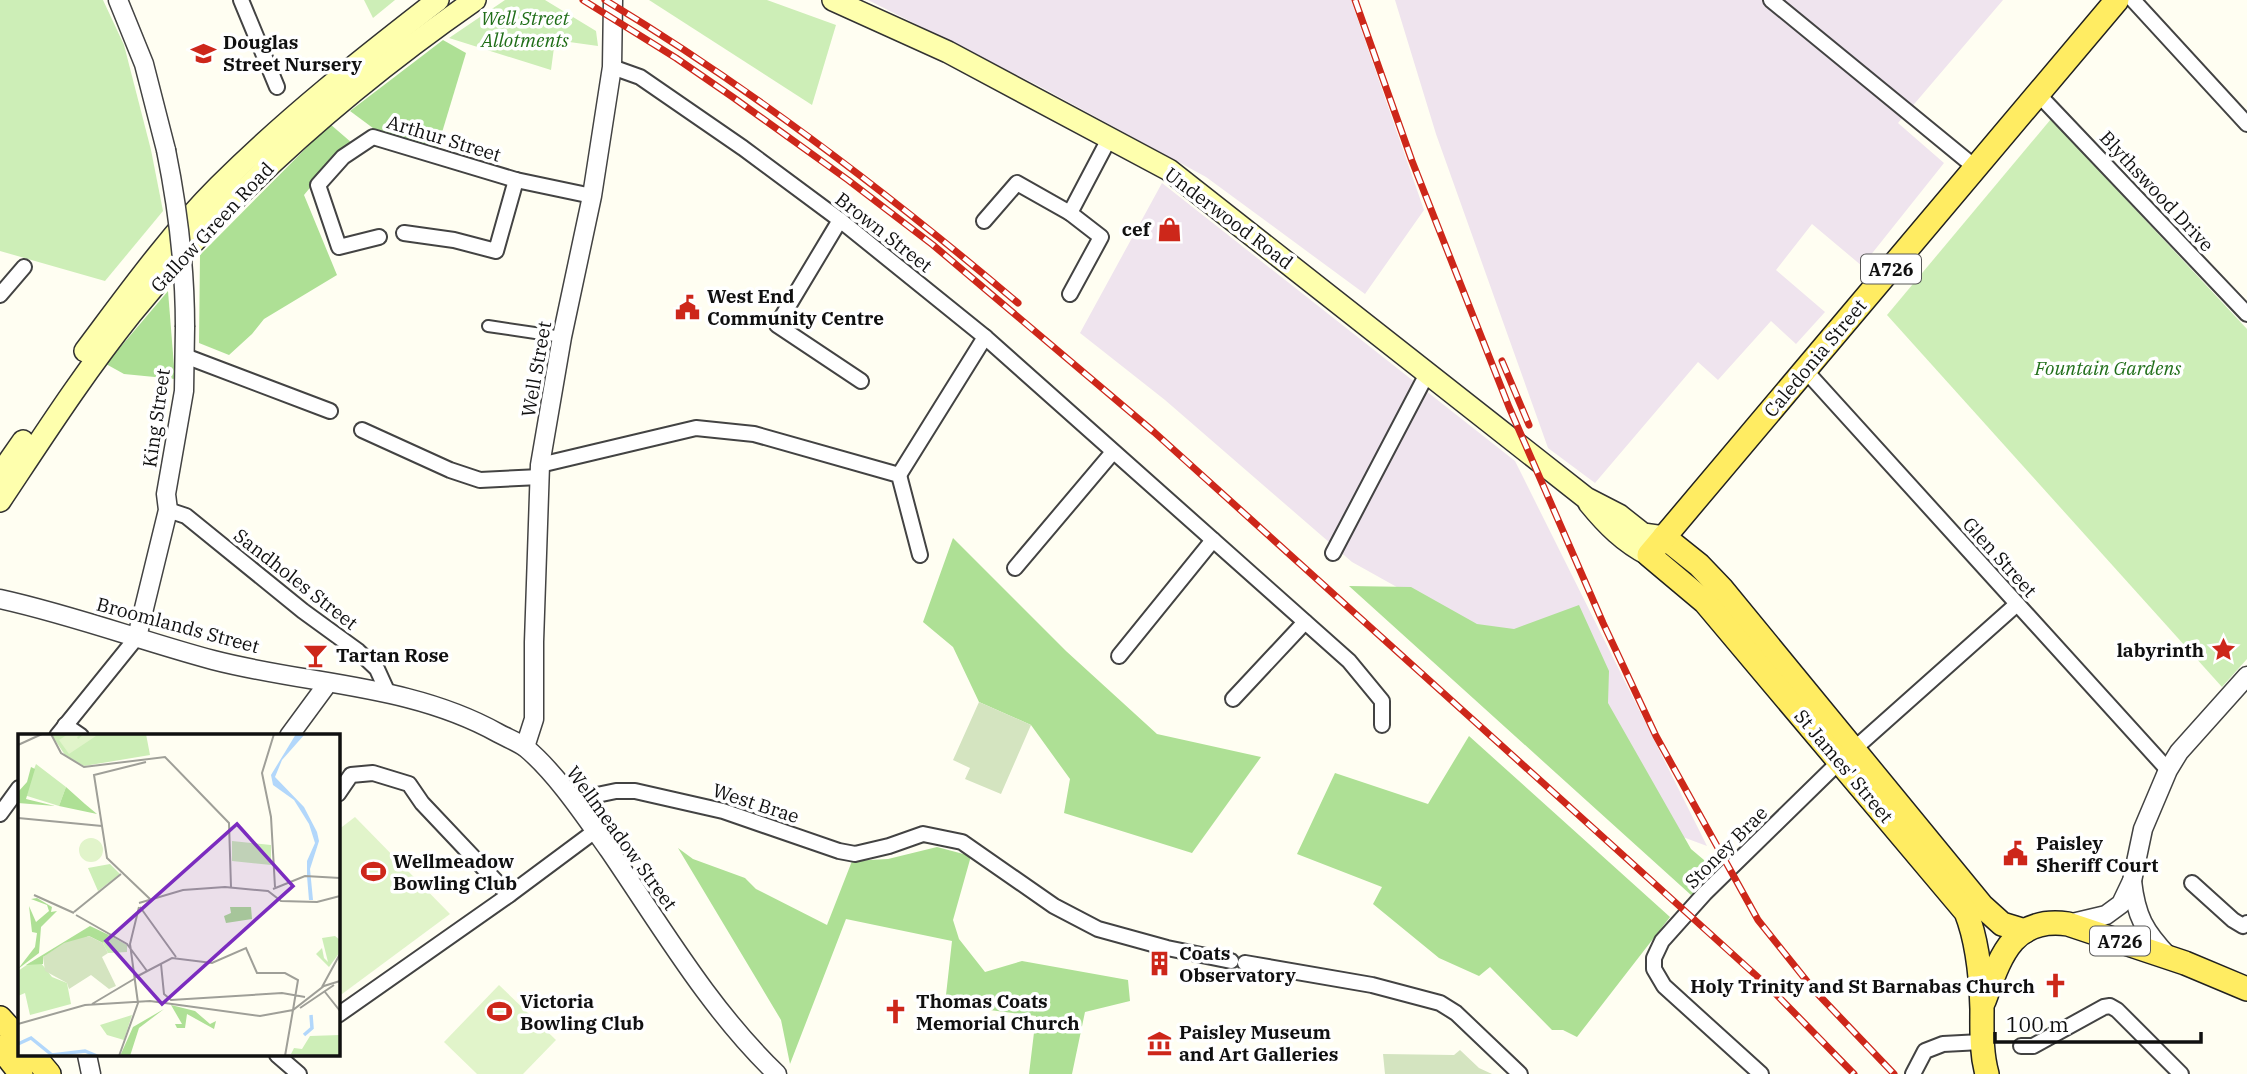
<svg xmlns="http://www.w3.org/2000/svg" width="2247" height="1074" viewBox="0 0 2247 1074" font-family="'IBM Plex Serif',serif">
<rect width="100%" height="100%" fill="#fffef2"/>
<g fill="#efe4ee">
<polygon points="868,0 1351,0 1424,210 1365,294 1206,177 1039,86"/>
<polygon points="1395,0 2003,0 1898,123 1944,163 1862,266 1812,224 1776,270 1825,312 1796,344 1771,321 1718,380 1698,362 1595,483 1548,448 1436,134"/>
<polygon points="1162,183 1515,461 1707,846 1672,833 1463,624 1352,562 1165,400 1080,333"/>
</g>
<g fill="#cdeeb7">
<polygon points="0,0 103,0 124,45 151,150 163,211 105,281 0,251"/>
<polygon points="364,0 395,0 373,18"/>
<polygon points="505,0 545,0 596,31 598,46 555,40 551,70 449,38"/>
<polygon points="649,0 767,0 836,25 812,105"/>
<polygon points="2051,119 2247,329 2247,659 2222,687 1887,315"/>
</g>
<g fill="#aee095">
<polygon points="443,40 466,53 437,149 381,134 350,111"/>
<polygon points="330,124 352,143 332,161 304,195 337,275 264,319 252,334 229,355 199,343 200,255"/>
<polygon points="168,291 175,379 124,374 106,364"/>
<polygon points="953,538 1066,651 1157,734 1261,757 1192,853 1064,813 1070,779 1031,725 979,702 953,647 923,622"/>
<polygon points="1349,586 1411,587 1477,624 1514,629 1579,605 1609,671 1608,703 1691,849 1717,871 1691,895"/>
<polygon points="1469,736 1670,917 1577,1037 1563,1030 1552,1030 1490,967 1479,976 1439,958 1373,904 1382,887 1297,854 1335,773 1428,804"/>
<polygon points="937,847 971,856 953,920 959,939 985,972 1022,961 1128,980 1130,1001 1085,1012 1072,1074 1029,1074 1036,1016 945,1004 952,941 846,919 790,1064 781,1020 678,848 693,859 745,878 756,889 827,925 852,861 888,859"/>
</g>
<g fill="#d4e4c0">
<polygon points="979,702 1031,725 1001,794 965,779 970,768 953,760"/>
<polygon points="1460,1050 1479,1068 1492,1074 1385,1074 1383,1054 1454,1055"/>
</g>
<g fill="#e1f4ca">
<polygon points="355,817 450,914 338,997 338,830"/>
<polygon points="499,985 556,1040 523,1074 477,1074 444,1042"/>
</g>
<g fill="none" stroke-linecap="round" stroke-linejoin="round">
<defs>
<polyline id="pedestrian" points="488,326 562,337"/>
<g id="minor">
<polyline points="241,0 277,87"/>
<polyline points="1771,0 1976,168"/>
<polyline points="2133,0 2247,124"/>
<polyline points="612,67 640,77 743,148 840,220 985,337 1349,661 1382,701 1382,725"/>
<polyline points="2038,94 2247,314"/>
<polyline points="840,220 777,325 861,381"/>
<polyline points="984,221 1017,183 1070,213"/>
<polyline points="404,233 454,240 496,251 516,180"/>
<polyline points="379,237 339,247 318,185 343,157 373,137 516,180 592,196"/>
<polyline points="1070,294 1101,237 1070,213 1110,137"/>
<polyline points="0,295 24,267"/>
<polyline points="185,356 330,411"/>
<polyline points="1805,370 2168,770"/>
<polyline points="362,430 450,470 480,480 540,477"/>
<polyline points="540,465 696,428 754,434 899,475 920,555"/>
<polyline points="899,475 985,337"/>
<polyline points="168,510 186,516 303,611 358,651 377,669 387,691"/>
<polyline points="1333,553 1428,372"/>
<polyline points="1015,568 1113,452"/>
<polyline points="1119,656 1213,540"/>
<polyline points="1233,699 1305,622"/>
<polyline points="65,725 81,736"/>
<polyline points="57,736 137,637"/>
<polyline points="1853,750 2017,604"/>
<polyline points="338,794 351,775 373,773 409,784 422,803 509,895"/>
<polyline points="573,800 616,791 635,791 723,811 839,851 855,854 889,846 923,834 962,842 1054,906 1098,929 1167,948 1231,961"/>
<polyline points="0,814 19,788"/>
<polyline points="2192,883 2233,920 2243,926 2247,923"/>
<polyline points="1245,963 1372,985 1440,1003 1456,1013 1520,1074"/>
<polyline points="338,1015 509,895 595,831"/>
<polyline points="2021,1046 2033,1046 2104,1007 2110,1006 2117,1010 2181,1074"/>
<polyline points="277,1055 299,1074"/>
<polyline points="1761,1074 1664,986 1654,969 1654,958 1662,941 1705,893 1840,761"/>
<polyline points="1913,1074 1925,1051 1943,1044 1981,1042"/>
</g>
<g id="tertiary">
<polyline points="118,0 144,64 166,150"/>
<path d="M0,599C73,615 142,641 213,660C309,685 410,684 498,733C507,738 518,742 526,748C557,774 586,818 609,850C661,926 710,1010 777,1074"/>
<polyline points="137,637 168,510 166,494 184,391 185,327"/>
<polyline points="289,736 328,683"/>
<polyline points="525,747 534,719 534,642 540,465 562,337 592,196 612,67 613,0"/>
<path d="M2132,881C2136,916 2144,931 2169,957"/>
<polyline points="2068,924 2106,915 2121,904 2132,881 2143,829 2168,770 2179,752 2247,676"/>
<polyline points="87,1055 91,1074"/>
</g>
<g id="secondary">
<polyline points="833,0 948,52 1169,170 1586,498 1619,515 1643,534 1664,537"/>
<path d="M85,351C127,295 169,236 219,186C287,118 362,59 438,0"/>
<polyline points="0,474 23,441"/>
<path d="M0,501C42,438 83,374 131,314C229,193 347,89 475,0"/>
<path d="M1589,503C1607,525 1624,542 1649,555"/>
</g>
<g id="primary">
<polyline points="1664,537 1699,565 1722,589 1982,906 2002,924 2025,931"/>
<path d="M1984,1001C2000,958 2012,916 2068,924L2185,963L2247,989"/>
<polyline points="0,1018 19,1039"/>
<polyline points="0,1047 21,1074"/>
<polyline points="33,1055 49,1074"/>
<path d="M1987,1074C1981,1052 1982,1031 1982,1009C1981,976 1978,942 1966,912L1705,602L1649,555L2117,0"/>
</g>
</defs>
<use href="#pedestrian" stroke="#434343" stroke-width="14"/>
<use href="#minor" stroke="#434343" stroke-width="18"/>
<use href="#tertiary" stroke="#434343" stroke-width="21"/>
<use href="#secondary" stroke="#323232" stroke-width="24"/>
<use href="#primary" stroke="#212121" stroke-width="26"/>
<use href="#pedestrian" stroke="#fff" stroke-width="10"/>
<use href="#minor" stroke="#fff" stroke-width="14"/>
<use href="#tertiary" stroke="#fff" stroke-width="18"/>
<use href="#secondary" stroke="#feffad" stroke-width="21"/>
<use href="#primary" stroke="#ffec62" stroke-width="23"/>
<defs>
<g id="rail">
<polyline points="583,0 676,58 734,98 848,180 933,245 1154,432 1707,931 1771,989 1854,1074"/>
<path d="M605,0C751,88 888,193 1018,303"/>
<polyline points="1355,0 1412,161 1509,407 1603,623 1656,736 1758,920 1814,990 1894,1074"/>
<polyline points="1502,361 1529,425"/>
</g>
</defs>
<use href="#rail" stroke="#cd271a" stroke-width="7"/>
<use href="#rail" stroke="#fff" stroke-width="4.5" stroke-dasharray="13" stroke-linecap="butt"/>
<defs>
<path id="tertiary-bridge" d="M166,150C178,209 185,267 185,327"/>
</defs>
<use href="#tertiary-bridge" stroke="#434343" stroke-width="21" stroke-linecap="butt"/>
<use href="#tertiary-bridge" stroke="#fff" stroke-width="18"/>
</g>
<defs>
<symbol id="school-bare" viewBox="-9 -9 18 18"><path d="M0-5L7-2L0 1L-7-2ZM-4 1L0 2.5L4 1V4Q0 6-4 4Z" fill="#cd271a" stroke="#fff" stroke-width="2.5" paint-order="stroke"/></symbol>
<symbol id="shop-bare" viewBox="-9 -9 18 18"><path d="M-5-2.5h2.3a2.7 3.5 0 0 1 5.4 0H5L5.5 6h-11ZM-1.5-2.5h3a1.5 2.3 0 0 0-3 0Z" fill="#cd271a" stroke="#fff" stroke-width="2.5" paint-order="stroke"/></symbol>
<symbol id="civic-bare" viewBox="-9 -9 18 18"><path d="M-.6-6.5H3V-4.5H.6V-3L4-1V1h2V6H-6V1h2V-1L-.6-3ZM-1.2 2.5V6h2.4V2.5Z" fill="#cd271a" stroke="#fff" stroke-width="2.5" paint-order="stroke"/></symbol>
<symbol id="sight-bare" viewBox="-9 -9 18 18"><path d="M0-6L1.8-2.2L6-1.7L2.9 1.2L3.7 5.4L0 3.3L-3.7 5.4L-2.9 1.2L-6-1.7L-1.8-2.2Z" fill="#cd271a" stroke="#fff" stroke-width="2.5" paint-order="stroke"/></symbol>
<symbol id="bar-bare" viewBox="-9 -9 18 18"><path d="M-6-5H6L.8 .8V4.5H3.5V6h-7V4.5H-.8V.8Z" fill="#cd271a" stroke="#fff" stroke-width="2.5" paint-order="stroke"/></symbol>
<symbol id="stadium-bare" viewBox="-9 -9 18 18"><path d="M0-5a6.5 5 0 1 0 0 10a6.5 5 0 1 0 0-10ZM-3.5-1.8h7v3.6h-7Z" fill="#cd271a" stroke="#fff" stroke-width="2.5" paint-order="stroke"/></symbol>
<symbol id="building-bare" viewBox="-9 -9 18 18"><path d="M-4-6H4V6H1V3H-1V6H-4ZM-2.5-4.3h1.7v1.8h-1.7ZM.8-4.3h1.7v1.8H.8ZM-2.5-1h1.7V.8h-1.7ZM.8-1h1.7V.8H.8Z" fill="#cd271a" stroke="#fff" stroke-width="2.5" paint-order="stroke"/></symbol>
<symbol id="church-bare" viewBox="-9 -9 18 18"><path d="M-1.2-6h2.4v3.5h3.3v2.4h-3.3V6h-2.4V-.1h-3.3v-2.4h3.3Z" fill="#cd271a" stroke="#fff" stroke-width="2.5" paint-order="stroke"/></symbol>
<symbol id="museum-bare" viewBox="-9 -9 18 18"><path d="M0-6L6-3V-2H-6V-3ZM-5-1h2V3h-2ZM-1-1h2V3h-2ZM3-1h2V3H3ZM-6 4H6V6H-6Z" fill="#cd271a" stroke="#fff" stroke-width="2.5" paint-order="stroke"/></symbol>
</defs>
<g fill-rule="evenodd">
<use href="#school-bare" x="186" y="36" width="35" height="35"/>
<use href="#shop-bare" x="1152" y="212" width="35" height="35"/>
<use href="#civic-bare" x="670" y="290" width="35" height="35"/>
<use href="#sight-bare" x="2206" y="632" width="35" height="35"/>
<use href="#bar-bare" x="298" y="638" width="35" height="35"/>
<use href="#civic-bare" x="1998" y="836" width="35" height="35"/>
<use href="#stadium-bare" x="356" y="854" width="35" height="35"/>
<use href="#building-bare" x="1142" y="946" width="35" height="35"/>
<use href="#church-bare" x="2038" y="968" width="35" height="35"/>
<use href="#stadium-bare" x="482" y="994" width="35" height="35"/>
<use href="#church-bare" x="878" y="994" width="35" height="35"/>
<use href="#museum-bare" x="1142" y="1026" width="35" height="35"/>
</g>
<g text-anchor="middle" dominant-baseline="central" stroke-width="7" stroke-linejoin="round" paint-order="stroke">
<g fill="#fff" stroke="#585858" stroke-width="2">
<rect x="1861" y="254.5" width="60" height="29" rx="5"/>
<rect x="2090" y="926.5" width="60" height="29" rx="5"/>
</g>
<g font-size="18" font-weight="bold" fill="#101010">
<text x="1891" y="269">A726</text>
<text x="2120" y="941">A726</text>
</g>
<g font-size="19" font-style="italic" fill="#206e19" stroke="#fff">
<text x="525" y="18">Well Street<tspan x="525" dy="22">Allotments</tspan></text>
<text x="2108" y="368">Fountain Gardens</text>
</g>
<g font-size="19" font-weight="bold" fill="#101010" stroke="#fff" text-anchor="start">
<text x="223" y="42">Douglas<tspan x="223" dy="22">Street Nursery</tspan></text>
<text x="1150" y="229" text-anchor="end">cef</text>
<text x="707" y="296">West End<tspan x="707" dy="22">Community Centre</tspan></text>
<text x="2204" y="650" text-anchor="end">labyrinth</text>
<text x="336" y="655">Tartan Rose</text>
<text x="2036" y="843">Paisley<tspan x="2036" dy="22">Sheriff Court</tspan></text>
<text x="393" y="861">Wellmeadow<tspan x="393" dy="22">Bowling Club</tspan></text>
<text x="1179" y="953">Coats<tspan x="1179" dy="22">Observatory</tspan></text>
<text x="2035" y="986" text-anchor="end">Holy Trinity and St Barnabas Church</text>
<text x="520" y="1001">Victoria<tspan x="520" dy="22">Bowling Club</tspan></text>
<text x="916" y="1001">Thomas Coats<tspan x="916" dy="22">Memorial Church</tspan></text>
<text x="1179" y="1032">Paisley Museum<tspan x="1179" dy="22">and Art Galleries</tspan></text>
</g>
<g font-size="19" fill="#101010" stroke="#fff">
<text transform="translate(444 138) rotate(17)">Arthur Street</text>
<text transform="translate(2157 191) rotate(47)">Blythswood Drive</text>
<text transform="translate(1229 218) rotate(37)">Underwood Road</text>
<text transform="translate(212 227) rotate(-47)">Gallow Green Road</text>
<text transform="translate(884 232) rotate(38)">Brown Street</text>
<text transform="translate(1815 358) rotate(-50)">Caledonia Street</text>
<text transform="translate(536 369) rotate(-80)">Well Street</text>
<text transform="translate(156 418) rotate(-82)">King Street</text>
<text transform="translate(2000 557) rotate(48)">Glen Street</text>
<text transform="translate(296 579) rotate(38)">Sandholes Street</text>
<text transform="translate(178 625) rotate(15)">Broomlands Street</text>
<text transform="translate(1844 766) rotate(50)">St James' Street</text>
<text transform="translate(756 803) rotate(18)">West Brae</text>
<text transform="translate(622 838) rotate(54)">Wellmeadow Street</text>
<text transform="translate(1726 847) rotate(-45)">Stoney Brae</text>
</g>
</g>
<g transform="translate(18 734)">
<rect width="322" height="322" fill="#fffef2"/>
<path d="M33,0H128L132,21L66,32L47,21ZM18,30L48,53L41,72L6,61ZM214,107L253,111V131L214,127ZM92,130L102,140L80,157L70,134ZM91,201L109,211V218L90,219L85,209ZM317,202L322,206V218L311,233L298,220L304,214L306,224L310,228L304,204ZM13,228L23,229L34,243L49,249L53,270L12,281L7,259L0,262V237ZM114,281L106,306L89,301L82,291ZM322,301V322L273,320L276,314L284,315L292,302Z" fill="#cdeeb7"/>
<path d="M13,33L17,35L8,65L37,72L0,69V58L9,48ZM48,53L67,70L79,80L41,72ZM19,164L34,173L33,178L39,177L23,193L21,219L0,235L17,213L19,199L14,198L11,172L18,188L31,177L29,171L13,165ZM212,173H233L234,185L208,189L206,182L213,179ZM72,192L91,201L85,209L71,202L25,223V230L8,231ZM153,271L177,277L192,290L198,287L196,295L169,280L167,294H159L157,290H164ZM146,275L121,294L112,322H102L115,293Z" fill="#aee095"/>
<path d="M71,202L85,209L90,219L84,223L98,252L91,255L73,241L51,255L49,249L27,237L25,223L46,209Z" fill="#d4e4c0"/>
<path d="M50,0H64L59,3L60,5L66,0L78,2L51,20L41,6ZM61 116a12 12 0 1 1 24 0a12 12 0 1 1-24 0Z" fill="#e1f4ca"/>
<path d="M278,0H287L264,26L257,43L286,73L299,98L301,107L292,135L295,166H291L289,142V127L297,109L291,90L276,66L255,51L253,41Z" fill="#b2d7fb"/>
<path fill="none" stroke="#b2d7fb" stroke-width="3.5" d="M286,301L294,294L293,281M0,310L13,304L34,321L67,317L79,322"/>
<path fill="none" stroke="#9f9f98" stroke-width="2" d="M33,0L43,19L66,33L147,23L211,89L213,153M256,0L244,39L253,83L257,153M0,11L24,0M128,28L76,41L89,124L132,165M0,84L84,92M255,155L287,142L322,144M16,161L56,179M121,169L165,156L207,153L250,157L263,167L299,168L322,162M122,173L158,223M56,178L103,140M58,181L109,210L129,237M143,230L146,260L153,266L264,259L287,263M116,244L154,224L194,229L228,214L239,239H267L280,246L275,276M304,253L322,220M307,258L322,277M74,270L116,245M282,274L316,251M0,290L67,271L132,267L242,282L275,276L306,252L322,247M101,322L120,269L112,210L121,173M267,322L275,276"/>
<path fill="#7b2cbf" fill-opacity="0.15" stroke="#7b2cbf" stroke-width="3.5" d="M219,90L275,152L144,270L88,207Z"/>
<rect width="322" height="322" fill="none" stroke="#101010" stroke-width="3.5"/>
</g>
<path d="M1995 1032v10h206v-10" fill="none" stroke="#101010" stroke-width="3.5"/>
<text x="2006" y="1032" font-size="21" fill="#101010" stroke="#ffffff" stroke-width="5" paint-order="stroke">100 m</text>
</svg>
